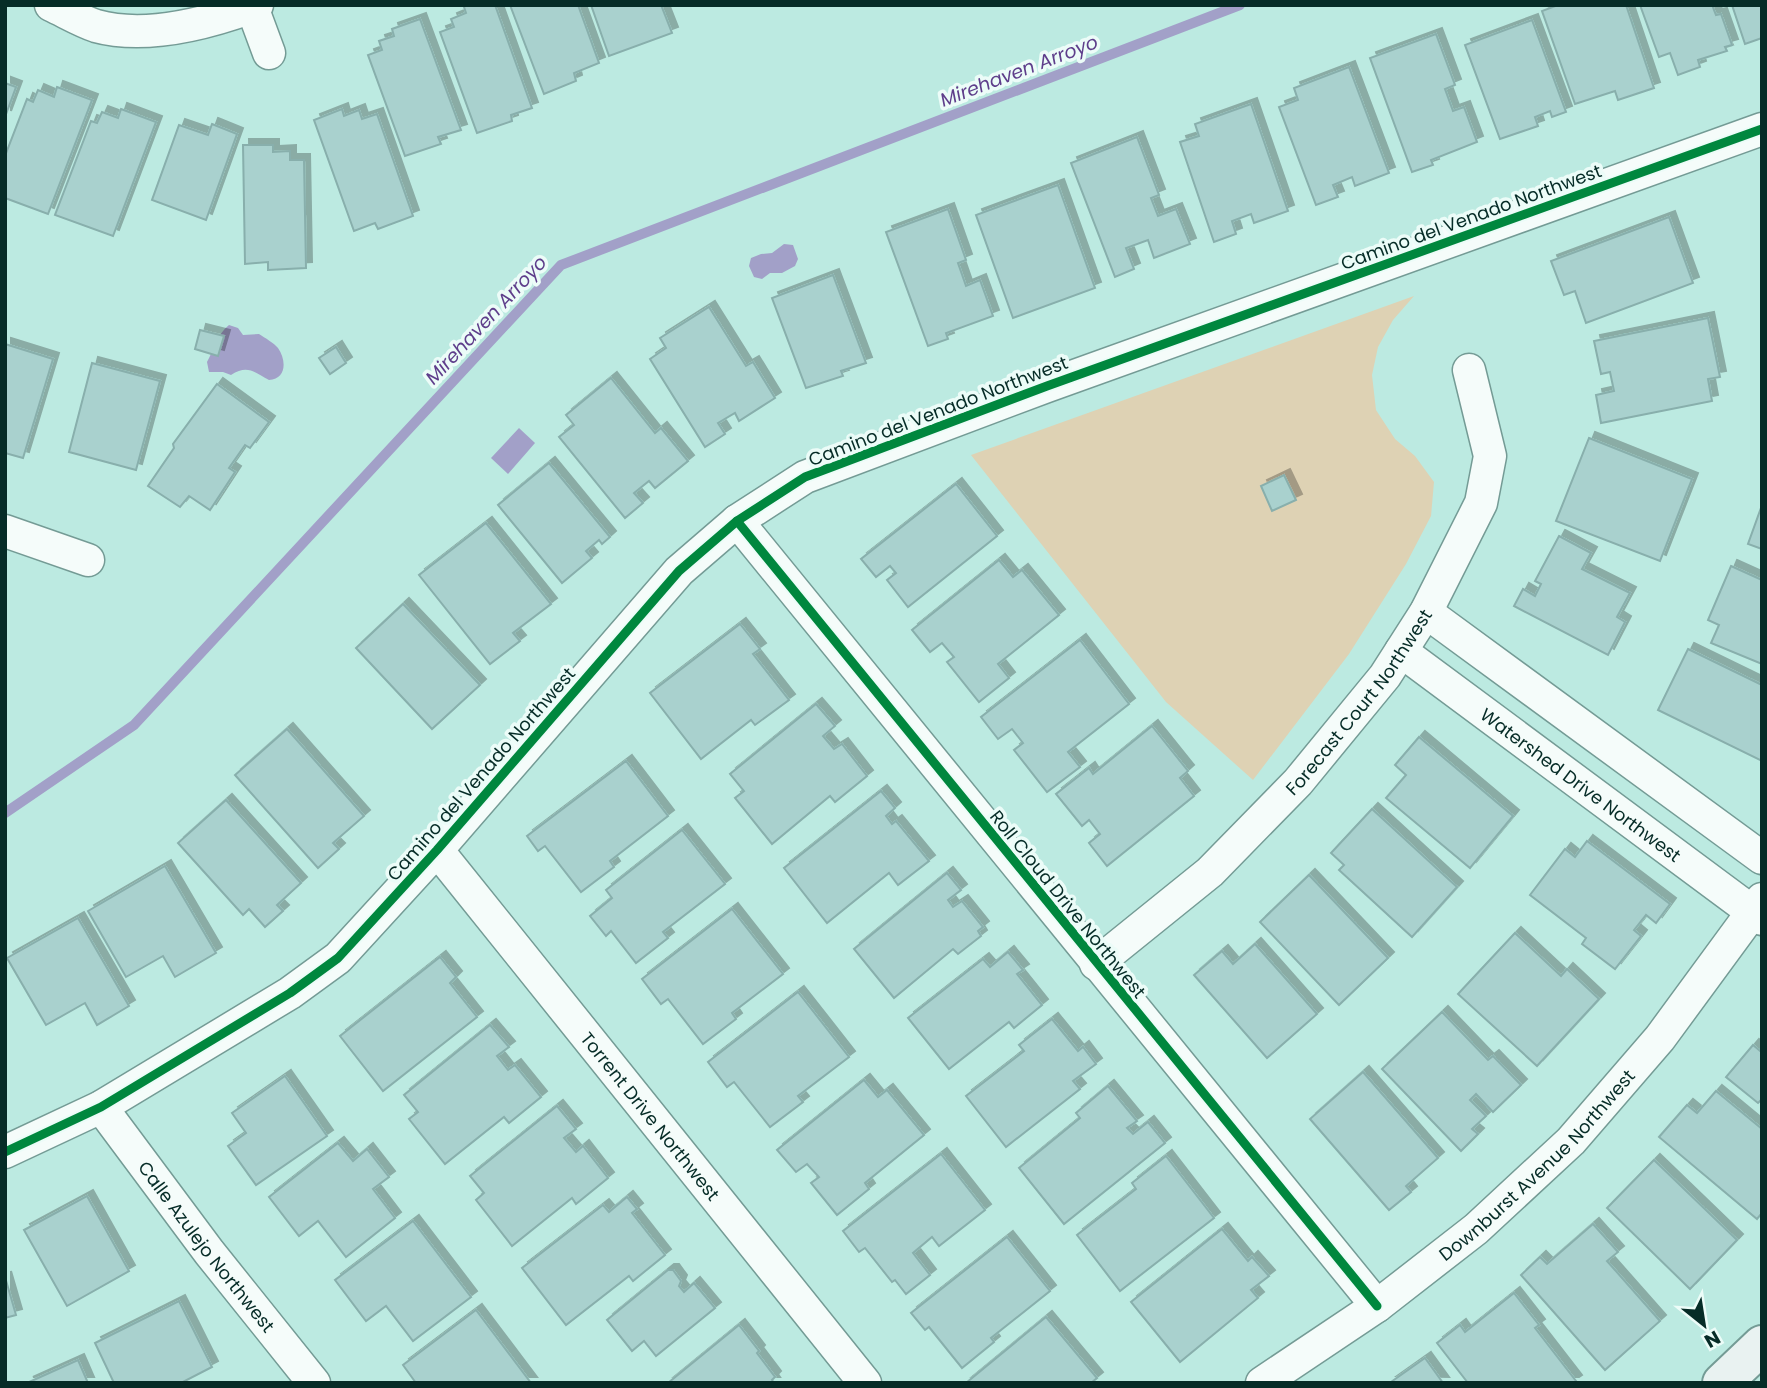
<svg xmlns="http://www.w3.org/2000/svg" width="1767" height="1388" viewBox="0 0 1767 1388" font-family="Poppins,sans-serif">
<defs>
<filter id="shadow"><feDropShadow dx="6" dy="-6" stdDeviation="0" flood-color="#0004"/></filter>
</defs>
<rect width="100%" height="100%" fill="#bceae1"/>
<polygon fill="#ded2b4" points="1414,296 1393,320 1378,347 1372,375 1376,410 1395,439 1415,456 1434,482 1431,516 1406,564 1349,654 1253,780 1166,702 971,455"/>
<g fill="#a2a0c8">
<polygon points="784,244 793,245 798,259 795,266 782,273 770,273 762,279 754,277 749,266 751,258 761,254 772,253"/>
<path d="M229,325L238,328L243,335L259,334C265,338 274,343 278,348C287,361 286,379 269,380C255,373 248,364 231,375L223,372H209L207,362C214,350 217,334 229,325Z"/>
<polygon points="519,428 535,443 508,474 491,458"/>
</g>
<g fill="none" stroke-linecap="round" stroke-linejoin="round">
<polyline stroke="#a2a0c8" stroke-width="10" points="5,813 134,725 561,265 1240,5"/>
</g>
<g fill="#a9d1ce" stroke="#88afac" stroke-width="2" filter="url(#shadow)">
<polygon points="467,5 495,5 532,108 511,115 512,121 477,133 440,32 454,27 451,19 466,13 464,7"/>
<polygon points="510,5 578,5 599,63 574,73 576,81 544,94"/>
<polygon points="591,5 661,5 672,33 609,56"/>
<polygon points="1558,5 1626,5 1654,88 1618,100 1615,91 1575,104 1542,11"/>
<polygon points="1640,5 1712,5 1716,15 1721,14 1732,45 1725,47 1727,51 1698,60 1700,67 1678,75 1670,53 1659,57"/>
<polygon points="1732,5 1762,5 1762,38 1745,44"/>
<polygon points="420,19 461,130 438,137 441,144 405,156 368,55 382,50 379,41 394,36 392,29"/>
<polygon points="1532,20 1566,112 1552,117 1550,111 1535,117 1538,126 1500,139 1465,45"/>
<polygon points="1436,34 1455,85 1445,89 1453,111 1464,107 1477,142 1431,160 1433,165 1412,172 1370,58"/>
<polygon points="1349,67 1389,173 1355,186 1352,177 1333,185 1338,197 1316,205 1279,107 1298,100 1294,88"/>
<polygon points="5,83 16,87 5,117"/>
<polygon points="57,87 92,100 48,214 5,198 5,156 27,99 33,102 38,90 54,97"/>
<polygon points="1251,104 1288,211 1254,223 1251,214 1232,221 1236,234 1214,242 1180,142 1199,136 1195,124"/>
<polygon points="121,109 156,122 113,236 55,215 91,121 97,123 102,112 118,118"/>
<polygon points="342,109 344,116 359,110 362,119 377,114 413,216 378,229 375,223 354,231 314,120"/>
<polygon points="212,124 237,134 206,220 152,200 179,125 208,135"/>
<polygon points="1137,137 1159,195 1151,198 1158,216 1176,209 1190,244 1154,258 1148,240 1126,248 1134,269 1115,277 1071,163"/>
<polygon points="243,145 273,145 273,152 290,151 290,160 304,160 306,268 268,270 268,262 245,264"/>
<polygon points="1058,185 1095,288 1013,318 976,215"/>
<polygon points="948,209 966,260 958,263 966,286 980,280 993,316 946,333 948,339 928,346 886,232"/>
<polygon points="1669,217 1693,283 1586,323 1575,291 1564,295 1551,261"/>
<polygon points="833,275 866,363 841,371 843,376 806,388 772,298"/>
<polygon points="709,307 746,366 753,362 775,398 739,421 735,413 718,423 725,434 705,447 650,359 666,348 660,338"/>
<polygon points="1708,318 1720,377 1708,379 1712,401 1601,423 1596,395 1614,391 1610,372 1601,374 1594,341"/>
<polygon points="200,330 224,336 218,356 195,349"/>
<polygon points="5,344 53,359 23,458 5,453"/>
<polygon points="336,347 346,363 330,374 319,358"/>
<polygon points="92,363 160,381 136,470 69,452"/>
<polygon points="611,378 655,433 661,428 688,461 655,488 649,481 634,493 643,503 625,518 559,437 574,425 566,415"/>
<polygon points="217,384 269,422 250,448 245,445 229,468 235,472 210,510 189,496 180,507 148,486 174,448 173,444"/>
<polygon points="1589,438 1692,479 1660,561 1556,521"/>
<polygon points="549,463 610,537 602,544 599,540 586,551 592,558 562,583 498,505"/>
<polygon points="1284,475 1296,500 1272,511 1261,486"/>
<polygon points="956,484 997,536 908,607 887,580 896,573 890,566 876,577 861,559"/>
<polygon points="1762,505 1762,549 1748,544"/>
<polygon points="486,523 551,604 513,633 520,641 490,664 419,575"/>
<polygon points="1559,536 1591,553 1582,569 1630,593 1617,617 1625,622 1608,655 1514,606 1523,589 1535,596 1541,584 1535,581"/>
<polygon points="999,560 1013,577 1022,570 1059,615 998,664 1009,678 979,702 947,662 954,657 942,643 930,652 912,630"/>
<polygon points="1731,566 1762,580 1762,664 1711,643 1719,625 1708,620"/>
<polygon points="403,604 480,685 432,729 356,648"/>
<polygon points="740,624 760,649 753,654 789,700 755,725 751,720 701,759 650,693"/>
<polygon points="1080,640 1129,704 1068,752 1080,767 1047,792 1014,750 1023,743 1012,729 998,739 981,717"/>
<polygon points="1688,649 1762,685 1762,761 1658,710"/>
<polygon points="816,704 835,726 823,736 834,749 842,744 867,776 835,802 830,796 772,844 735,798 744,791 730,774"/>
<polygon points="1152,726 1188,771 1180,778 1194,796 1107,866 1089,843 1100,834 1089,820 1082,826 1056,794 1089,768 1093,774"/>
<polygon points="287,729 364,816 333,843 339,849 318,868 235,775"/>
<polygon points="1419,737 1513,816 1470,868 1386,798 1406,775 1395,765"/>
<polygon points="626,761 668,816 610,861 614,867 581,892 545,846 538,851 527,836"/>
<polygon points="881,791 895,808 886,816 892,824 896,821 929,861 898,885 889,873 827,923 784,868"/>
<polygon points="226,800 301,883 277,905 283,911 265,927 249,909 243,915 178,843"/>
<polygon points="1372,809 1457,887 1412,937 1339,870 1344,865 1331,853"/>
<polygon points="682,830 725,884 663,932 668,938 636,963 611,931 606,936 590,916 612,898 606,890"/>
<polygon points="1587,841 1670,904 1656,923 1646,915 1634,930 1641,936 1615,969 1582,944 1586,938 1530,895 1565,849 1575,857"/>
<polygon points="165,866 216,953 175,977 163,956 126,977 88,911"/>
<polygon points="947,873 961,890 948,900 953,907 962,901 983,927 978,931 981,936 958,954 953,949 894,998 854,949"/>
<polygon points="1309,875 1388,958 1339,1005 1260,922"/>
<polygon points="732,909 783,974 732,1013 736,1019 703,1044 668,999 661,1004 642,979"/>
<polygon points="78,918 129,1006 97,1025 85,1003 46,1025 7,958"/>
<polygon points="1515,933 1561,976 1567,969 1599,999 1537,1066 1458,994"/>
<polygon points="1255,944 1317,1014 1267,1058 1194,975 1222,951 1233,964"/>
<polygon points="1008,952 1023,970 1017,974 1042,1005 1014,1028 1009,1022 949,1069 908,1018 983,959 990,967"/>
<polygon points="440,957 456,977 450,983 477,1017 383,1091 340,1036"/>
<polygon points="798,992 849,1057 798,1096 803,1102 770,1127 734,1082 727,1087 708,1062"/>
<polygon points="1442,1012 1488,1060 1493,1056 1521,1085 1493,1112 1476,1094 1470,1100 1486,1116 1472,1129 1478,1134 1461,1151 1382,1069"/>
<polygon points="1052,1019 1078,1051 1083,1047 1096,1064 1073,1081 1080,1089 1006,1147 966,1096 1024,1051 1019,1045"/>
<polygon points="490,1025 509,1047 497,1056 508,1070 515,1065 541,1097 509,1123 504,1117 445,1164 409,1119 418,1112 404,1095"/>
<polygon points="1753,1045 1760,1051 1762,1049 1762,1099 1758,1103 1726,1077"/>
<polygon points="1363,1072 1438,1158 1406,1186 1411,1192 1389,1210 1310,1119"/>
<polygon points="285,1076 327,1136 256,1185 228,1146 246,1133 232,1113"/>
<polygon points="864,1080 878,1097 887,1090 924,1135 865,1183 869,1189 837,1215 811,1183 819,1177 807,1164 796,1172 777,1150"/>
<polygon points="1108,1086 1137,1121 1127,1128 1133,1134 1148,1122 1165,1143 1064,1224 1019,1168 1080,1118 1076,1113"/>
<polygon points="1716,1091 1762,1129 1762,1213 1757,1219 1659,1137 1687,1105 1697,1113"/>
<polygon points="557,1106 576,1129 564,1138 576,1152 583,1146 608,1178 576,1204 572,1198 512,1246 476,1200 484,1193 470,1176"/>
<polygon points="338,1143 353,1161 367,1149 389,1177 373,1189 395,1218 346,1257 318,1221 299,1236 269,1197"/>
<polygon points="941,1154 985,1210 939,1246 932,1237 913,1253 930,1275 906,1294 895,1280 892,1282 865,1248 859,1252 843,1231"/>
<polygon points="1166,1156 1214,1218 1120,1291 1077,1235 1136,1189 1132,1183"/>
<polygon points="1654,1160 1737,1240 1690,1289 1607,1208"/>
<polygon points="87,1196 129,1271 67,1306 24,1230"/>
<polygon points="627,1197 637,1209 632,1213 665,1255 633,1281 629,1276 566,1325 522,1268 603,1205 609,1212"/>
<polygon points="413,1221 471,1297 413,1341 386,1306 366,1321 335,1280"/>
<polygon points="1593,1224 1618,1252 1607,1261 1660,1321 1605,1370 1521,1275 1540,1257 1547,1264"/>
<polygon points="1222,1229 1248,1261 1252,1257 1269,1276 1251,1290 1258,1298 1180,1362 1131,1302"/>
<polygon points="1007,1237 1050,1291 991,1338 994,1342 962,1368 929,1327 925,1330 911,1313"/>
<polygon points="668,1270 673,1270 681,1281 679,1286 684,1292 694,1283 715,1308 656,1356 644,1341 632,1351 607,1320"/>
<polygon points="5,1277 16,1315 5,1318"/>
<polygon points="1514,1293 1539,1325 1535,1328 1576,1381 1573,1383 1468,1383 1437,1343 1460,1325 1465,1332"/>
<polygon points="179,1301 212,1367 181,1383 114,1383 95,1343"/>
<polygon points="476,1310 531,1383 416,1383 403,1365"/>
<polygon points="1046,1317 1097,1378 1091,1383 966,1383"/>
<polygon points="739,1325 759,1351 757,1353 775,1377 772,1380 774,1383 668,1383"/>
<polygon points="1425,1358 1443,1383 1391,1382"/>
<polygon points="78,1360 88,1383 27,1383"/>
</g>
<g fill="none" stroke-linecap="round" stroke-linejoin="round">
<defs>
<g id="minor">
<path d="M51,5C66,12 81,21 96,26C147,40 209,23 257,5"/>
<polyline points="252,7 269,53"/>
<polyline points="737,521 1377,1306"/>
<polyline points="5,531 88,560"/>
<polyline points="1426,612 1762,858"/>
<path id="s1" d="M1401,651L1762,919"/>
<path id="s2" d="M437,850L865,1383"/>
<path id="s3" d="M1096,964L1210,872L1298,782L1385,676L1426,612L1481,503L1490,456L1469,370"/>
<path id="s4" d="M101,1107L209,1252L314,1383"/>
<polyline points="5,1152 101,1107 290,993 338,958 437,850 679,571 737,521 805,477 1047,386 1762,129"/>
<path id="s5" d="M1262,1383L1377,1306L1476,1229L1571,1141L1660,1038L1762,899"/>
</g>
<polyline id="secondary" points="1722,1383 1762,1345"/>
</defs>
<use href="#minor" stroke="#749b95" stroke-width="35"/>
<use href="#secondary" stroke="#749b95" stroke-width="42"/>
<use href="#minor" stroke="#f5fcfa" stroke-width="32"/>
<use href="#secondary" stroke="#e9f2f1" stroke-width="38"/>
<defs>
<g id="cycleway">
<polyline points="737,521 1377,1306"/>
<polyline points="5,1152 101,1107 290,993 338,958 437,850 679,571 737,521 805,477 1047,386 1762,129"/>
</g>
</defs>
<use href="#cycleway" stroke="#ecfcf8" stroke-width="13"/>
<use href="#cycleway" stroke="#00873e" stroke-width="9"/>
</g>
<g text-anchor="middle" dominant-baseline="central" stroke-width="7" stroke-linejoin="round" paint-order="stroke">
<g font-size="18" fill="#062c27" stroke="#ecfcf8">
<text transform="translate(1471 217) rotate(-20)">Camino del Venado Northwest</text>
<text transform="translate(938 411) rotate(-21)">Camino del Venado Northwest</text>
<text stroke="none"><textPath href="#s3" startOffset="373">Forecast Court Northwest</textPath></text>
<text transform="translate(481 774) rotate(-49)">Camino del Venado Northwest</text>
<text stroke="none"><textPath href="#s1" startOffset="224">Watershed Drive Northwest</textPath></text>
<text transform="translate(1068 904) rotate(51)">Roll Cloud Drive Northwest</text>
<text stroke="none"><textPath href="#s2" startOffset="341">Torrent Drive Northwest</textPath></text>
<text stroke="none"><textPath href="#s5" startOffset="352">Downburst Avenue Northwest</textPath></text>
<text stroke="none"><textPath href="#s4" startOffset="175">Calle Azulejo Northwest</textPath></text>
</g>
<g font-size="19" font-style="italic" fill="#5e3e8b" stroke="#ecfcf8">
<text transform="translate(1019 71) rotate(-21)">Mirehaven Arroyo</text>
<text transform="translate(486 320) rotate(-47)">Mirehaven Arroyo</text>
</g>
</g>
<rect width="1767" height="1388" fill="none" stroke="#062c27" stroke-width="14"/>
<g transform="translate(1704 1325) rotate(150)" stroke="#ecfcf8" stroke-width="5" paint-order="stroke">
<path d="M0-5L12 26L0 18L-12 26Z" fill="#062c27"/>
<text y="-10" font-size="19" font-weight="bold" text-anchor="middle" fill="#062c27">N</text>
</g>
</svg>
